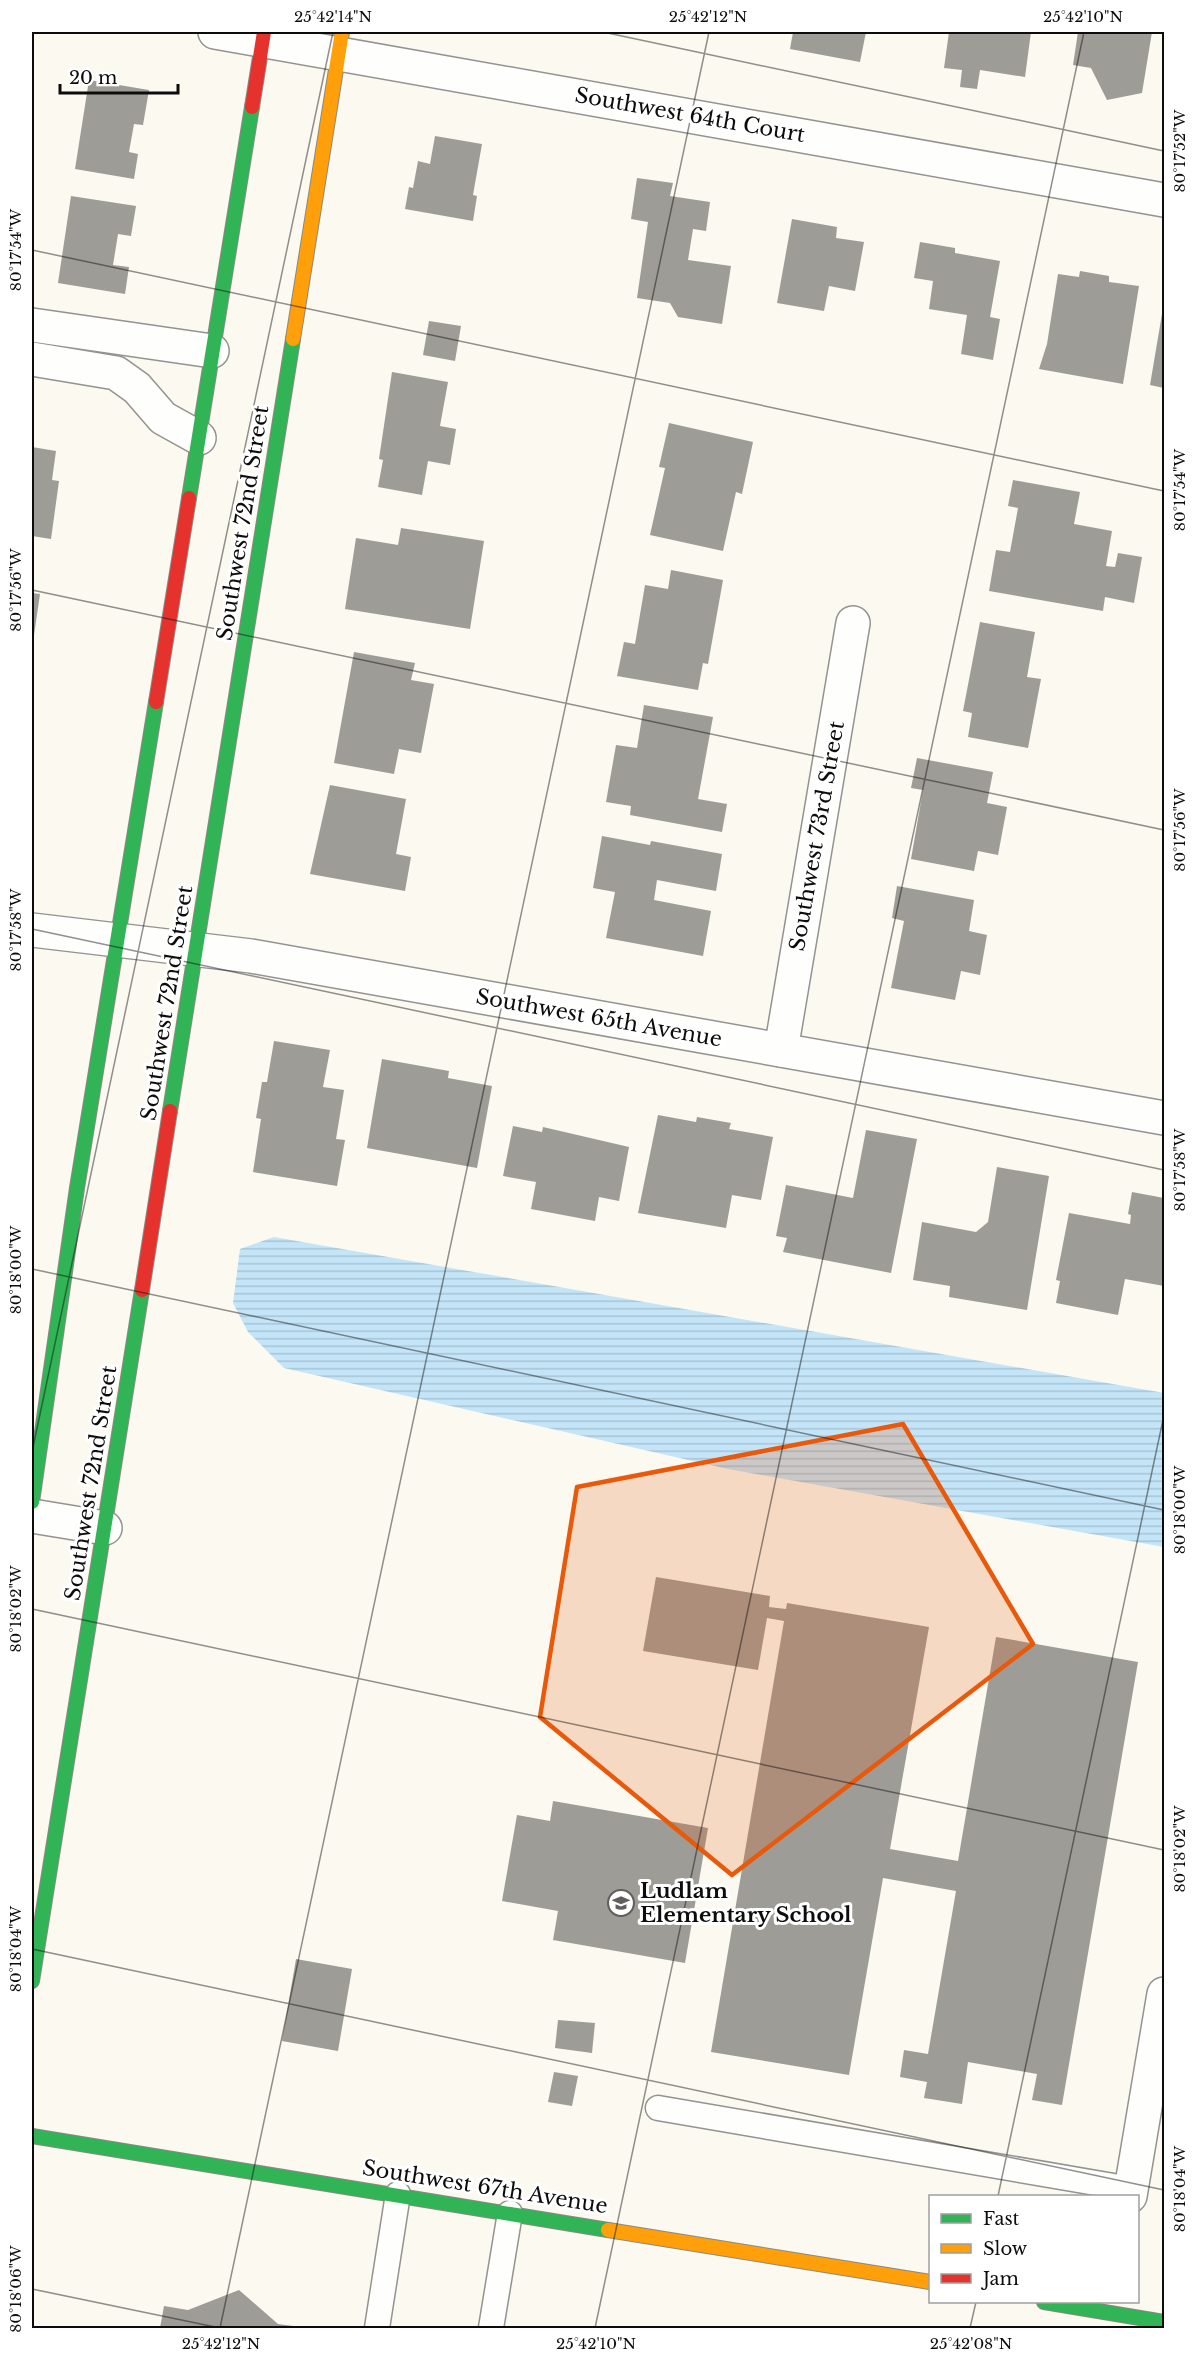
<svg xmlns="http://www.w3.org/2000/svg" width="1196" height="2360" viewBox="0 0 1196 2360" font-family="'Libre Baskerville',serif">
<defs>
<pattern id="water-rules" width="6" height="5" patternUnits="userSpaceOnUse" patternTransform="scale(1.5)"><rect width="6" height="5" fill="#c4e5f8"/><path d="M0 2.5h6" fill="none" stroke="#a7c3d3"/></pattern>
</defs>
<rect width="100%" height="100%" fill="#fbf9f0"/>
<polygon fill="url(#water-rules)" points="274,1237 1164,1393 1164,1547 728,1469 284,1368 248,1332 233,1303 240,1249"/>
<g fill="#9e9c96">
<polygon points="793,32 866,32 860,62 790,49"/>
<polygon points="949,32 1031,32 1025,77 980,70 977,89 960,87 962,70 944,68"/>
<polygon points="1078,32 1152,32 1142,93 1107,100 1091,68 1073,65"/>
<polygon points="89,80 149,90 143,125 134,124 129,152 138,154 134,179 75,169"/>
<polygon points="435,136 482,144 473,195 477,196 473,221 405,209 409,187 413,188 418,161 430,164"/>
<polygon points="637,178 673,183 670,196 710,202 706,231 693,229 688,260 731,266 722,324 678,317 670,303 637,298 648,222 631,219"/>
<polygon points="71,196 136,206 131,236 118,234 113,265 129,267 125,294 58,283"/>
<polygon points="792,219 837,227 836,238 864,242 855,291 829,286 824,311 777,303"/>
<polygon points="920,242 955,248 955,253 1000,261 990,317 1000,319 993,360 961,354 967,315 929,309 933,281 914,278"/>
<polygon points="1080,271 1109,276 1109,282 1139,286 1123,384 1039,369 1047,344 1058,274 1079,277"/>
<polygon points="1163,308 1164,308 1164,388 1150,385"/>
<polygon points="429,321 461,326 455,361 423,355"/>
<polygon points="392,372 448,382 440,426 456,429 450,465 428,461 422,495 378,487 383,460 379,459"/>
<polygon points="669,423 753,442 742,494 736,492 723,551 650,535 665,468 659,467"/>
<polygon points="32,447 56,451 52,480 59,481 51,539 32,536"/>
<polygon points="1013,480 1080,492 1074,524 1112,531 1106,566 1115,567 1118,553 1142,557 1134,603 1105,597 1103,611 989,591 996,550 1010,552 1018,508 1008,506"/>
<polygon points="401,528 484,541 470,629 345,609 356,538 398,545"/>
<polygon points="671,570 723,580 708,664 703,663 698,690 617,676 624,642 635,644 645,585 668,589"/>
<polygon points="32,593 40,594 33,642 32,642"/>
<polygon points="980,622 1035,632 1027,677 1041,679 1028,748 968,737 972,713 963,711"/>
<polygon points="354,652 415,663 411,680 434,684 421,753 399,749 394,774 334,763"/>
<polygon points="644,705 713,717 698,799 727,804 722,832 630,815 631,806 606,802 616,745 637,748"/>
<polygon points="917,758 993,772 987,803 1007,807 998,855 978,851 974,871 911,859 923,790 911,788"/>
<polygon points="330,785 406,799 396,854 411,857 405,891 310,874"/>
<polygon points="602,836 650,845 651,841 722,854 716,891 657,880 654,900 711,911 703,956 606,938 615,892 593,888"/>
<polygon points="897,886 974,900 969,931 987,935 980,975 961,971 955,1000 891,988 904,921 892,918"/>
<polygon points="274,1041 330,1050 323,1087 344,1090 336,1139 345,1140 337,1186 253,1172 261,1119 256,1118 262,1082 267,1082"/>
<polygon points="382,1059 449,1071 448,1078 492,1086 477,1168 367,1148"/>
<polygon points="658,1115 696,1122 697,1117 731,1123 729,1129 773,1137 761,1200 732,1195 726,1228 638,1213"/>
<polygon points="513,1126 542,1132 543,1127 629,1147 619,1201 599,1197 595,1221 531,1209 536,1182 503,1176"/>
<polygon points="866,1130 917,1139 891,1273 783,1252 787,1238 776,1236 786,1185 853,1198"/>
<polygon points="997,1167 1049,1176 1027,1310 949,1297 950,1286 913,1280 922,1222 976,1232 988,1222"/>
<polygon points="1132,1192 1164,1198 1162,1229 1164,1230 1164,1286 1125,1279 1118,1315 1056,1303 1060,1281 1056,1280 1069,1213 1130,1224 1131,1215 1128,1214"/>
<polygon points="656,1577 770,1596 769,1607 786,1609 787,1603 929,1627 890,1849 958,1861 996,1637 1138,1662 1062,2105 1032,2100 1037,2074 968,2062 962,2104 924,2098 927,2082 900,2077 904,2050 928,2054 956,1891 883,1878 849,2075 711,2052 784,1621 767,1618 758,1670 643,1651"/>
<polygon points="553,1801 708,1828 685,1963 553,1940 558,1911 502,1901 517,1815 550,1821"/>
<polygon points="296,1959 352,1969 338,2051 282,2041"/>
<polygon points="558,2020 595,2023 592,2053 555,2048"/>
<polygon points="554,2072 578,2076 572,2106 548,2102"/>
<polygon points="239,2290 278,2324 293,2326 293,2328 160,2328 164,2306 188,2310"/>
</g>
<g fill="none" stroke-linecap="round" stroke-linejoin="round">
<defs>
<g id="lane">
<polyline points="658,2108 1131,2189"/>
<polyline points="377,2328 398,2194"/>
<polyline points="491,2328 510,2213"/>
</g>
<g id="street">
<polyline points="215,32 1164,200"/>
<polyline points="32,325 212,351"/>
<polyline points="32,359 116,373 137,388 163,418 199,438"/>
<polyline points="32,930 251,956 1164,1118"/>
<polyline points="781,1050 853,623"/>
<polyline points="32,1516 105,1528"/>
<polyline points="1130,2196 1164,1994"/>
</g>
<g id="fast">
<polyline points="189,498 252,107"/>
<polyline points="170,1111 293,339"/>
<polyline points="32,1502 77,1188 156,702"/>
<polyline points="32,1981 142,1290"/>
<polyline points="32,2136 608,2230"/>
<polyline points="1044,2302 1164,2322"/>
</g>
<g id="slow">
<polyline points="293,339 342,32"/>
<polyline points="608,2230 930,2282"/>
</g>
<g id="jam">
<polyline points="252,107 264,32"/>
<polyline points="156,702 189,498"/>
<polyline points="142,1290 170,1111"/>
</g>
</defs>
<use href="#lane" stroke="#94938f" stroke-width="27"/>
<use href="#street" stroke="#94938f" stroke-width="36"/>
<use href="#fast" stroke="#8a8985" stroke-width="16"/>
<use href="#slow" stroke="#8a8985" stroke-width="16"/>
<use href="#jam" stroke="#8a8985" stroke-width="16"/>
<use href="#lane" stroke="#fefefd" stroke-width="24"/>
<use href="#street" stroke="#fefefd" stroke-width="33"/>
<use href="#fast" stroke="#30b455" stroke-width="14"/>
<use href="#slow" stroke="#ff9f0a" stroke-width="14"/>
<use href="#jam" stroke="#e5322d" stroke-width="14"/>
</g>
<path fill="#e8590c" fill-opacity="0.2" stroke="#e8590c" stroke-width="4.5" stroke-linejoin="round" d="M903,1424L1033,1644L732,1875L540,1717L577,1487Z"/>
<path fill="none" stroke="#0c0c0c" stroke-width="1.5" stroke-opacity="0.45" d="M603,32L1164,151M32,250L1164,491M32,590L1164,830M32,929L1164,1170M32,1269L1164,1510M32,1452L333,32M32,1609L1164,1850M32,1949L1164,2190M998,2196L1164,1415M32,2289L220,2328M220,2328L709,32M595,2328L1084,32M970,2328L976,2302"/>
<defs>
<symbol id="school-ring" viewBox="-11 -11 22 22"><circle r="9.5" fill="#fff" stroke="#605f5c" stroke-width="1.5"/><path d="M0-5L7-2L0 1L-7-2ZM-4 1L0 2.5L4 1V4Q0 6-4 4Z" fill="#605f5c"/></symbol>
</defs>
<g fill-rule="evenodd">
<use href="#school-ring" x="606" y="1888" width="30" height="30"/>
</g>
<g text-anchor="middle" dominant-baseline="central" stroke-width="6" stroke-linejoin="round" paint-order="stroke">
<g font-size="21" fill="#0c0c0c" stroke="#fff">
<text transform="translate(690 115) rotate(10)">Southwest 64th Court</text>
<text transform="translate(243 523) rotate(-81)">Southwest 72nd Street</text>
<text transform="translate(817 836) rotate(-80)">Southwest 73rd Street</text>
<text transform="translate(167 1003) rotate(-81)">Southwest 72nd Street</text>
<text transform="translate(599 1018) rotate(10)">Southwest 65th Avenue</text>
<text transform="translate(91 1483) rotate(-81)">Southwest 72nd Street</text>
<text transform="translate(485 2187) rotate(9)">Southwest 67th Avenue</text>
</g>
<g font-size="21" font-weight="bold" fill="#0c0c0c" stroke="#fff" text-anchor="start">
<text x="640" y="1891">Ludlam<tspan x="640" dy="24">Elementary School</tspan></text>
</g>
</g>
<rect width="1196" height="2360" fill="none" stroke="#ffffff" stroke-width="66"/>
<rect x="929" y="2195" width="210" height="108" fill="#ffffff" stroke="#9e9e9e" stroke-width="1.5"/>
<rect x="941" y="2214" width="30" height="9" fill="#30b455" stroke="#9e9e9e" stroke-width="1.5"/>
<text x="983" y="2225" font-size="18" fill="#0c0c0c">Fast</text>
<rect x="941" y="2244" width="30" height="9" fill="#ff9f0a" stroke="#9e9e9e" stroke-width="1.5"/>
<text x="983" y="2255" font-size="18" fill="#0c0c0c">Slow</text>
<rect x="941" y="2274" width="30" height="9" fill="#e5322d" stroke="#9e9e9e" stroke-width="1.5"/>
<text x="983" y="2285" font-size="18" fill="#0c0c0c">Jam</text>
<path d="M60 84v9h118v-9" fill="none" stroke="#0c0c0c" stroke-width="3"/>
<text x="69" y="84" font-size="18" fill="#0c0c0c" stroke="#ffffff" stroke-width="4.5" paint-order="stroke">20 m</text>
<rect x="33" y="33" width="1130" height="2294" fill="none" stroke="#0c0c0c" stroke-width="2"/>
<g font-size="15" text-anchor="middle" fill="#0c0c0c">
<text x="333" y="22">25°42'14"N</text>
<text x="708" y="22">25°42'12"N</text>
<text x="1083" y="22">25°42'10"N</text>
<text transform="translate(1180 151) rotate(-90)" y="5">80°17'52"W</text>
<text transform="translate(16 250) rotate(-90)" y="5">80°17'54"W</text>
<text transform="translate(1180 490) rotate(-90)" y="5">80°17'54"W</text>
<text transform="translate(16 590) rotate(-90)" y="5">80°17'56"W</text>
<text transform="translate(1180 830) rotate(-90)" y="5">80°17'56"W</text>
<text transform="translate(16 930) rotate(-90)" y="5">80°17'58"W</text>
<text transform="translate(1180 1170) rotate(-90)" y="5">80°17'58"W</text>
<text transform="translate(16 1270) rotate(-90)" y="5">80°18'00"W</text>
<text transform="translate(1180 1510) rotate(-90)" y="5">80°18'00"W</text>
<text transform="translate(16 1609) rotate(-90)" y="5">80°18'02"W</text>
<text transform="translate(1180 1849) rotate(-90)" y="5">80°18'02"W</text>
<text transform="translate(16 1949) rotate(-90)" y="5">80°18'04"W</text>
<text transform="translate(1180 2189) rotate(-90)" y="5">80°18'04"W</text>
<text transform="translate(16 2289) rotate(-90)" y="5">80°18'06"W</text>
<text x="221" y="2349">25°42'12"N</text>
<text x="596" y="2349">25°42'10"N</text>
<text x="971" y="2349">25°42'08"N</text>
</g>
</svg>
